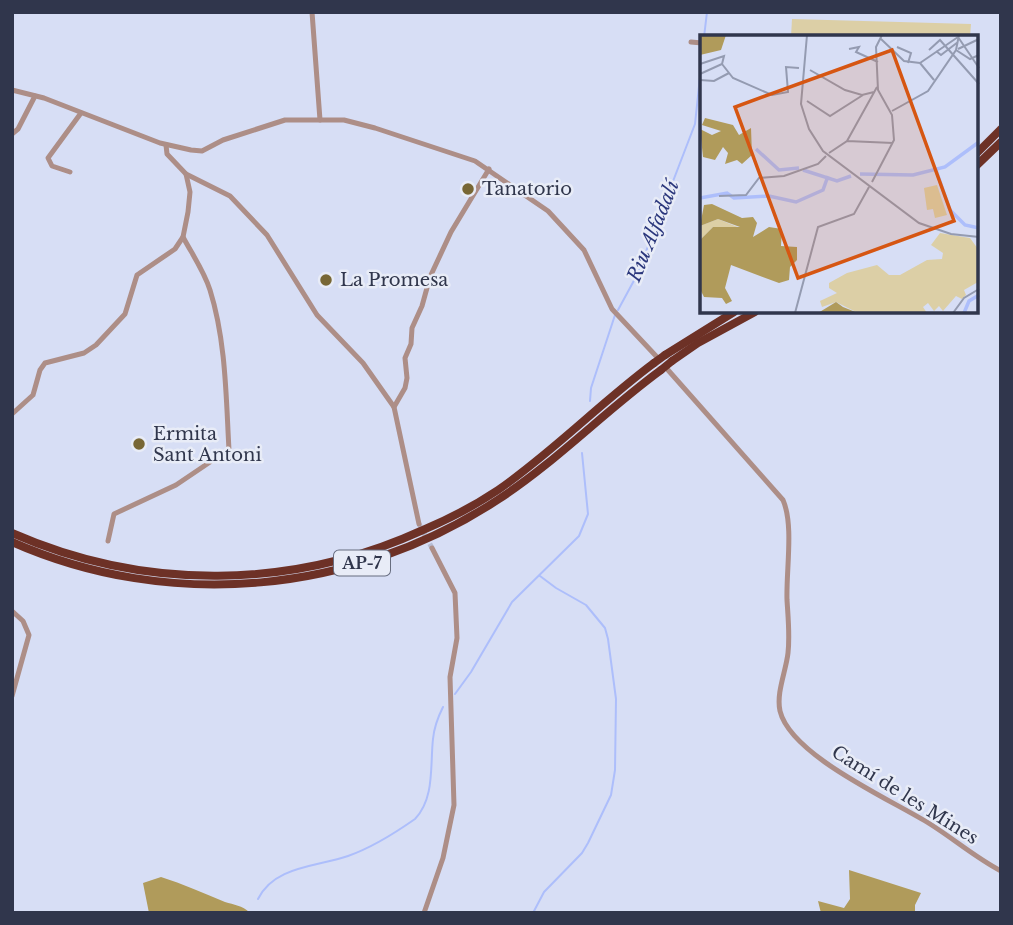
<svg xmlns="http://www.w3.org/2000/svg" width="1013" height="925" viewBox="0 0 1013 925" font-family="'Libre Baskerville',serif">
<rect width="100%" height="100%" fill="#d7def5"/>
<polygon fill="#dccfa6" points="792,19 971,24 970,37 791,37"/>
<g fill="#b09b5b">
<polygon points="849,870 921,893 915,905 915,913 821,913 818,901 844,908 850,899"/>
<path d="M161,877C183,884 203,893 225,902C234,905 242,905 250,913H149L143,883Z"/>
</g>
<g fill="none" stroke-linecap="round" stroke-linejoin="round">
<g stroke="#adbefb" stroke-width="2">
<polyline points="704,37 707,12"/>
<polyline points="618,310 637,275 695,124 702,58"/>
<polyline points="590,401 591,388 615,315"/>
<polyline points="455,694 471,672 512,602 579,536 588,514 582,453"/>
<path d="M258,899C274,866 316,867 348,856C371,848 395,833 415,819C435,798 430,765 433,739C434,728 438,717 443,707"/>
<polyline points="533,913 544,892 582,853 588,843 611,795 615,770 616,699 608,639 605,628 586,605 556,588 540,576"/>
</g>
<polyline stroke="#b6bcd3" stroke-width="5" stroke-dasharray="5 2.5" stroke-linecap="butt" points="419,524 432,548"/>
<g stroke="#ad8e87" stroke-width="5">
<polyline points="312,12 320,120"/>
<polyline points="691,42 702,43"/>
<polyline points="12,90 44,98 160,143 191,150 202,151 223,140 285,120 344,120 375,128 475,161 548,211 584,250 612,309 656,356"/>
<polyline points="12,134 18,129 35,96"/>
<polyline points="166,145 167,154 186,174 230,196 267,235 317,315 363,363 394,407 419,524"/>
<polyline points="70,172 52,166 48,158 81,113"/>
<path d="M668,370L783,500C794,525 786,570 787,600C788,617 790,635 788,653C786,671 776,693 780,711C791,756 892,800 930,824C954,839 976,858 1001,871"/>
<polyline points="394,407 405,388 407,378 405,358 411,344 412,328 422,306 430,277 451,232 489,169"/>
<polyline points="12,414 33,395 40,370 45,363 84,353 96,345 125,314 137,275 175,249 183,237 188,212 190,192 186,174"/>
<path d="M108,541L114,514L176,485L213,460L224,457L229,450C226,397 226,341 210,290C204,271 192,254 183,237"/>
<polyline points="12,611 23,621 29,635 12,696"/>
<polyline points="424,913 443,858 454,805 450,677 457,638 455,593 432,548"/>
</g>
<g stroke="#6d3126" stroke-width="8">
<polyline points="976,154 1001,129"/>
<polyline points="976,166 1001,142"/>
<polyline points="665,355 734,312"/>
<polyline points="672,361 698,343 755,312"/>
<path d="M12,533C144,591 292,590 423,530C449,519 474,506 498,490C553,452 600,403 654,363"/>
<path d="M12,542C170,612 355,594 499,499C557,461 605,411 661,370"/>
</g>
<g stroke="#6d3126" stroke-width="8">
<polyline points="654,363 665,355"/>
<polyline points="661,370 672,361"/>
</g>
</g>
<g fill="#786735" stroke="#e8ecf7" stroke-width="2.5">
<circle cx="468" cy="189" r="7"/>
<circle cx="326" cy="280" r="7"/>
<circle cx="139" cy="444" r="7"/>
</g>
<g text-anchor="middle" dominant-baseline="central" stroke-width="5" stroke-linejoin="round" paint-order="stroke">
<rect fill="#e8ecf7" stroke="#676d7f" stroke-width="2" x="334" y="550.5" width="56" height="25" rx="5"/>
<g font-size="16" font-weight="bold" fill="#30364c">
<text x="362" y="563">AP-7</text>
</g>
<g font-size="18" fill="#30364c" stroke="#e8ecf7" text-anchor="start">
<text x="482" y="189">Tanatorio</text>
<text x="340" y="280">La Promesa</text>
<text x="153" y="434">Ermita<tspan x="153" dy="21">Sant Antoni</tspan></text>
</g>
<g font-size="18" fill="#30364c" stroke="#e8ecf7">
<text transform="translate(905 795) rotate(32)">Camí de les Mines</text>
</g>
<g font-size="19" font-style="italic" fill="#2b377c" stroke="#e8ecf7">
<text transform="translate(653 231) rotate(-68)">Riu Alfadalí</text>
</g>
</g>
<g transform="translate(700 35)">
<rect width="278" height="278" fill="#d7def5"/>
<path d="M237,150L247,180L235,183L233,174L227,175L224,153ZM18,184L40,193L13,192L0,205V191ZM240,198L270,203L278,214V247L264,255L266,260L262,264L256,261L243,276L239,271L234,276L228,268L223,272L227,278H158L136,267L122,272L120,266L137,258L129,253V248L147,238L177,230L189,240H200L227,225L242,224L243,218L231,210Z" fill="#dccfa6"/>
<path d="M0,0H26L21,15L0,20ZM5,83L33,90L39,100L51,93L52,120L42,129L37,125L25,129L28,118L23,112L15,125L3,122L0,94L12,100L21,96L2,90ZM12,169L42,183L53,182L57,188L53,202L69,192L82,194L81,211L97,212V225L90,232L89,245L79,248L31,230L25,253L32,266L26,269L22,263L4,262L0,254V205L13,192H40L18,184L0,191L4,170ZM136,267L143,272L158,278H118Z" fill="#b09b5b"/>
<path fill="none" stroke="#adbefb" stroke-width="3.5" d="M56,114L79,135L99,133M103,135L137,146L151,141M236,135L250,175L265,190L279,193M160,139L213,140L245,132L279,107M0,163L27,158L34,163L69,161L96,167L123,155L128,141M264,278L269,266L279,260"/>
<path fill="none" stroke="#949bb1" stroke-width="2" d="M107,0L101,69L109,94L123,116L219,188L251,199L279,202M258,2L279,33M181,4L204,26L220,28M197,12L211,18L208,28M149,14L159,12L156,17L178,27M258,14L279,4M229,15L240,5L279,49M256,15L270,24L279,20M236,16L241,20L258,7M220,28L258,2M220,28L234,45M0,29L24,21L22,29L0,39M22,29L33,43L72,60L88,57L86,32L99,33M110,35L145,55L162,60L174,57M0,45L14,46L29,38M107,66L130,81L163,60M192,76L228,56L256,15L259,0M147,106L193,108M129,118L147,106L177,52M172,147L194,105L192,80L178,55L176,12L182,0M19,161L46,160L59,143L84,141L118,129L126,121M95,278L118,192L154,179L169,152M253,278L264,263L279,254"/>
<path fill="#d65612" fill-opacity="0.15" stroke="#d65612" stroke-width="3.5" d="M192,15L254,186L98,243L35,72Z"/>
<rect width="278" height="278" fill="none" stroke="#30364c" stroke-width="3.5"/>
</g>
<rect width="1013" height="925" fill="none" stroke="#30364c" stroke-width="28"/>
</svg>
